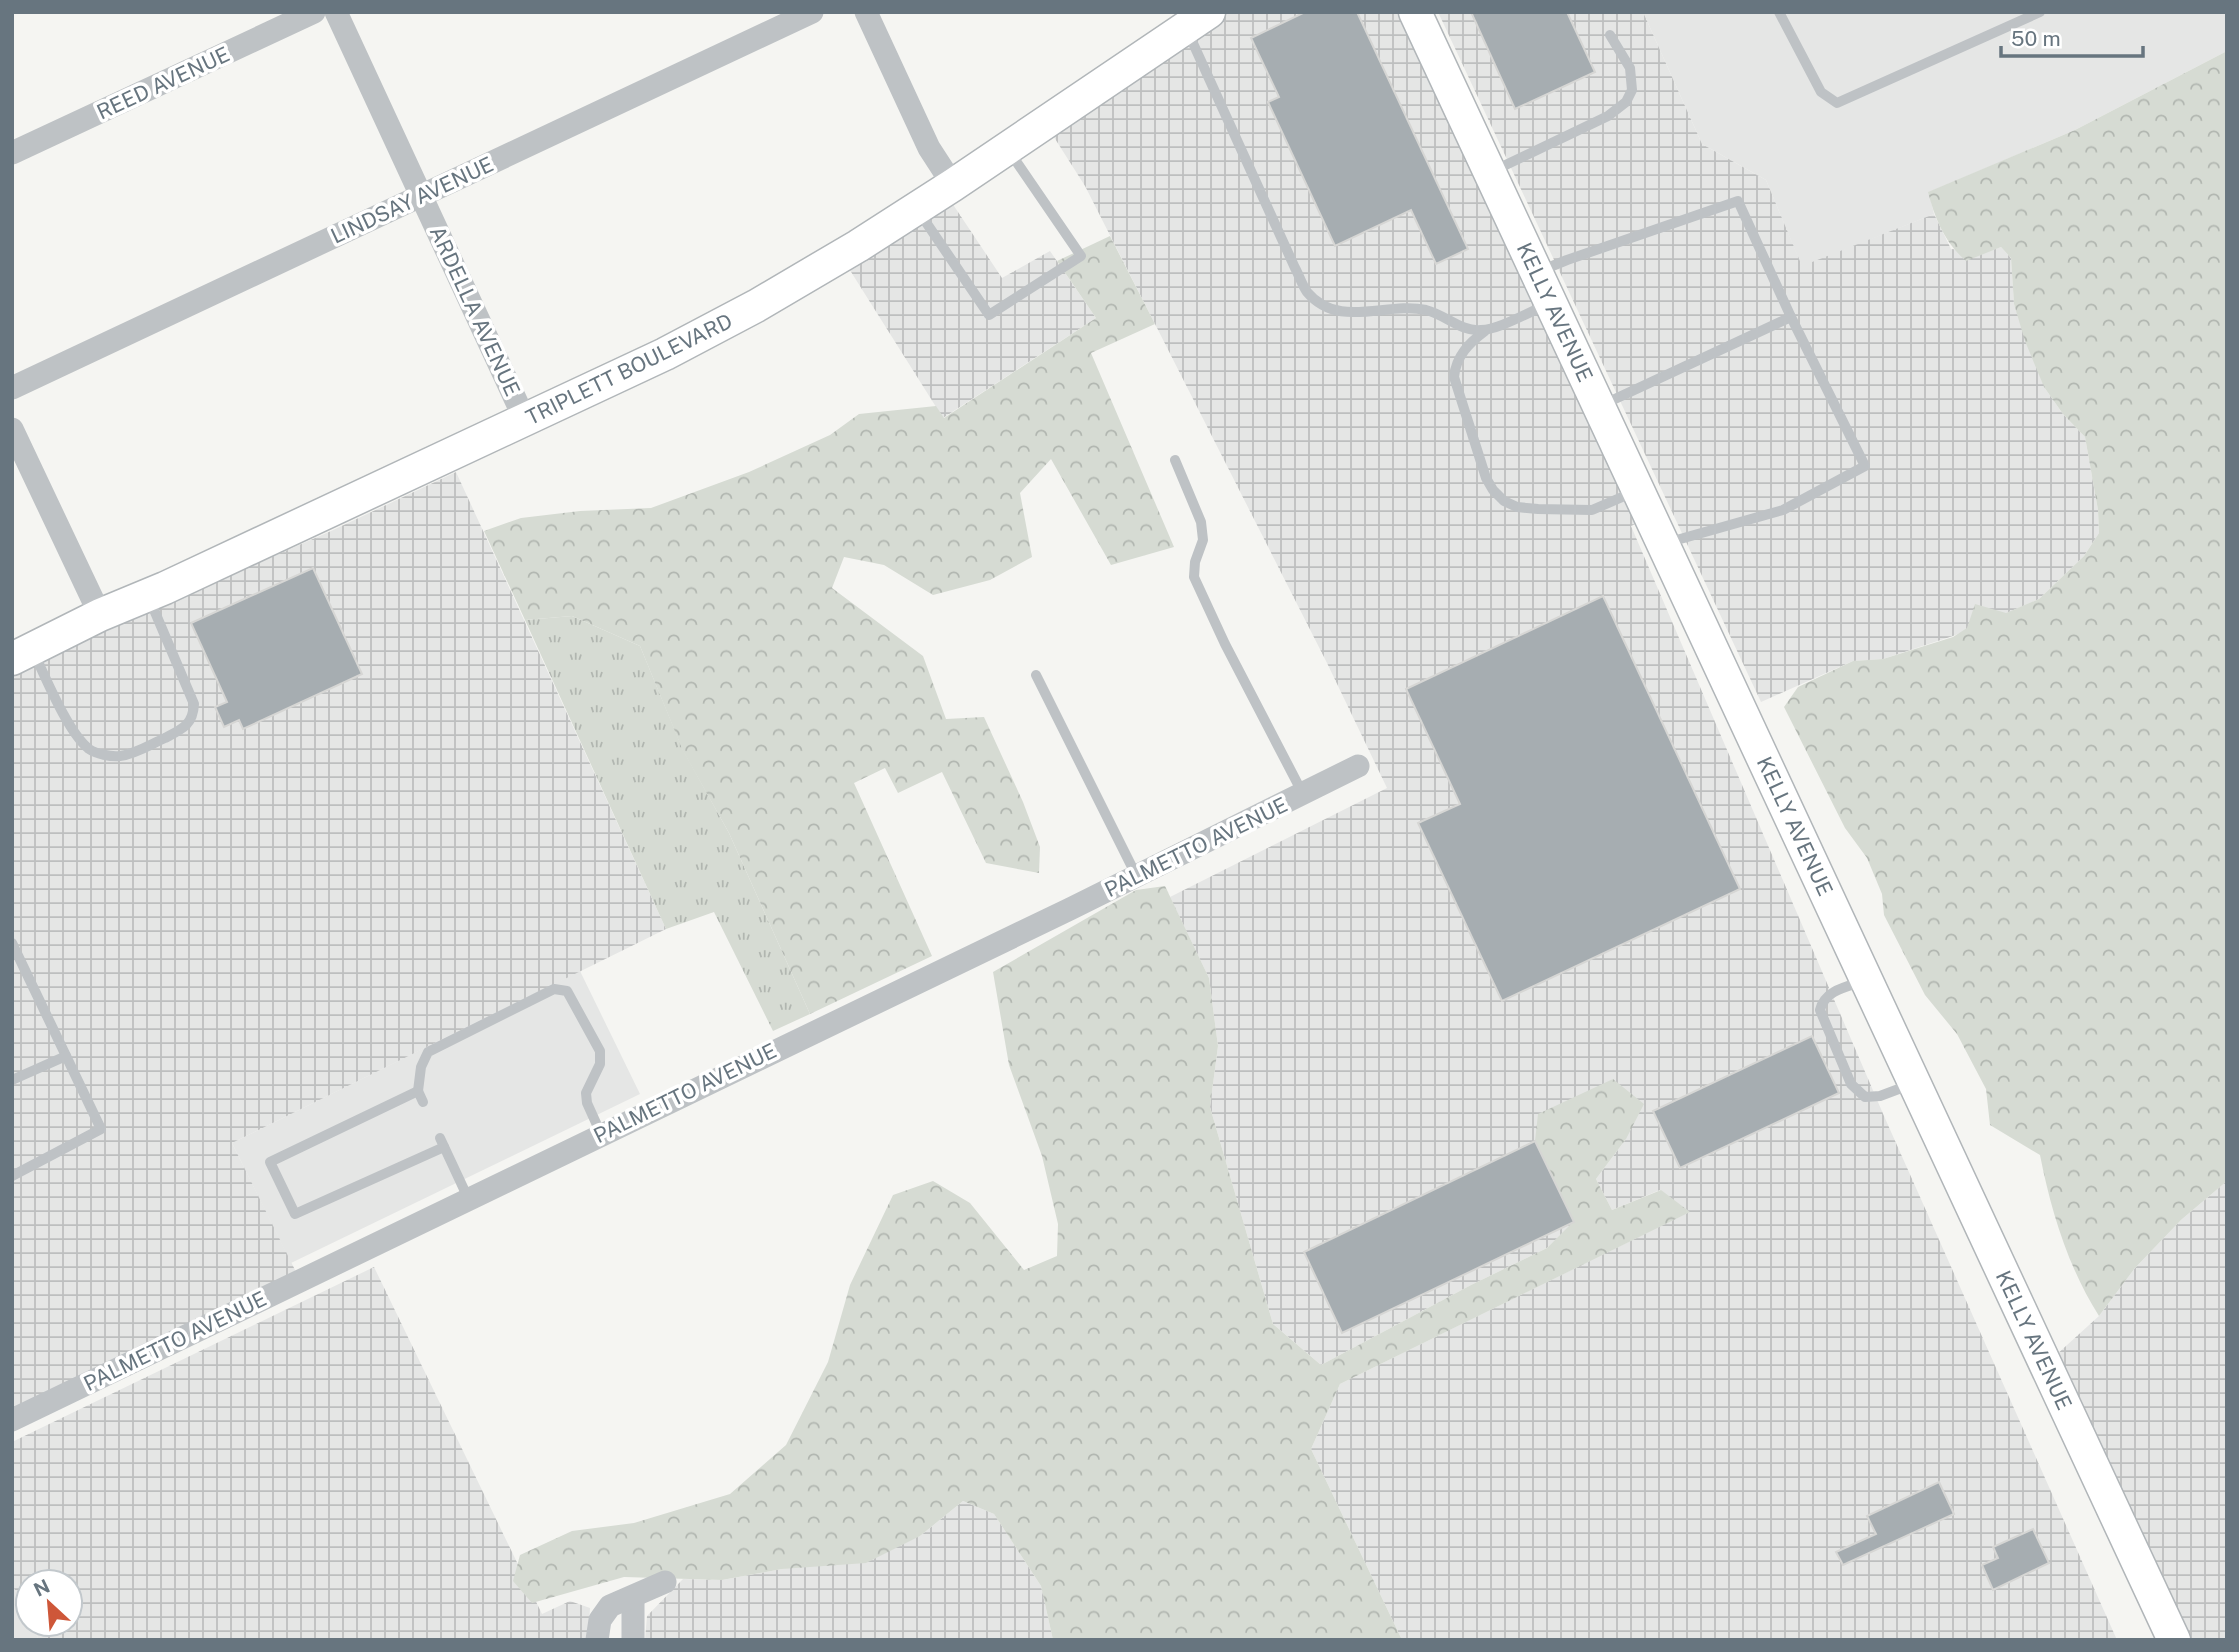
<svg xmlns="http://www.w3.org/2000/svg" width="2239" height="1652" viewBox="0 0 2239 1652" font-family="'Public Sans',sans-serif">
<defs>
<pattern id="industrial-grid" width="8" height="8" patternUnits="userSpaceOnUse" patternTransform="scale(1.75)"><rect width="8" height="8" fill="#e5e6e5"/><path d="M0 4h8M4 0v8" fill="none" stroke="#bdbfbf"/></pattern>
<pattern id="grass-tufts" width="24" height="20" patternUnits="userSpaceOnUse" patternTransform="scale(1.75)"><rect width="24" height="20" fill="#d6dbd3"/><path d="M3 7l-1-3M5 7V3M7 7l1-3M15 17l-1-3M17 17v-4M19 17l1-3" fill="none" stroke="#b1b6b0"/></pattern>
<pattern id="forest-crowns" width="20" height="18" patternUnits="userSpaceOnUse" patternTransform="scale(1.75)"><rect width="20" height="18" fill="#d6dbd3"/><path d="M2 6a3 3 0 1 1 6 0M12 15a3 3 0 1 1 6 0" fill="none" stroke="#b1b6b0"/></pattern>
</defs>
<rect width="100%" height="100%" fill="#f5f5f2"/>
<g fill="#e5e6e5">
<polygon points="1643,12 2227,12 2227,51 2075,130 1929,192 1934,214 1802,267 1766,180 1702,144"/>
<polygon points="580,971 640,1094 291,1263 232,1143"/>
<polygon points="12,1584 28,1617 28,1624 31,1624 39,1640 12,1640"/>
</g>
<g fill="url(#industrial-grid)">
<polygon points="1209,12 1415,12 1651,517 1631,526 1884,1116 2117,1640 1402,1640 1311,1449 1340,1384 1689,1212 1660,1190 1612,1210 1596,1179 1626,1139 1613,1079 1574,1222 1547,1248 1471,1285 1321,1365 1273,1324 1210,1107 1218,1046 1209,978 1170,897 1387,788 1327,663 1085,186 1045,123"/>
<polygon points="1438,12 1643,12 1702,144 1766,180 1802,266 1934,214 1951,249 1986,252 2001,247 2011,258 2014,304 2044,387 2063,414 2085,437 2098,510 2099,533 2084,556 2039,599 1953,636 1883,659 1853,661 1761,702"/>
<polygon points="944,191 1002,278 1050,251 1096,318 943,418 841,256"/>
<polygon points="456,472 666,929 232,1143 300,1280 12,1420 12,676 121,623 331,531"/>
<polygon points="2227,1181 2227,1640 2174,1640 2045,1365 2099,1316 2135,1268 2181,1220"/>
<polygon points="374,1267 542,1614 570,1601 590,1608 588,1640 39,1640 31,1624 70,1624 70,1582 28,1582 28,1617 12,1584 12,1442"/>
<polygon points="963,1501 994,1514 1041,1586 1053,1640 645,1640 647,1616 683,1579 722,1580 782,1569 920,1536"/>
</g>
<polygon fill="url(#grass-tufts)" points="572,616 640,646 683,750 729,833 810,1014 773,1031 714,912 666,929 525,620"/>
<g fill="url(#forest-crowns)">
<path d="M2227,51V1181L2181,1220L2135,1268L2099,1316C2068,1267 2051,1211 2040,1155L1990,1125L1986,1089L1957,1034L1925,995L1884,915L1882,894L1867,858L1845,828L1784,707L1798,687L1853,661L1883,659L1953,637L1967,628L1975,604L2006,613L2039,599L2084,556L2099,533L2098,510L2085,437L2063,414L2044,387L2025,341L2014,304L2011,258L2001,247L1966,261C1945,243 1935,219 1928,192L2075,130Z"/>
<polygon points="1110,236 1155,324 1091,353 1174,547 1111,565 1051,459 1020,493 1032,557 990,580 933,595 884,565 844,557 832,588 923,656 946,719 984,717 1023,802 1040,847 1039,873 986,863 942,772 898,793 885,768 854,783 932,956 810,1014 729,833 683,751 640,646 572,616 525,620 484,531 521,518 580,511 651,508 749,472 830,435 859,414 936,406 944,418 1096,318 1057,261"/>
<polygon points="1165,886 1209,978 1218,1046 1210,1107 1273,1324 1321,1365 1471,1285 1547,1248 1573,1222 1535,1141 1538,1114 1613,1079 1644,1104 1626,1139 1596,1179 1612,1210 1661,1190 1690,1212 1340,1384 1311,1449 1402,1640 1053,1640 1041,1586 994,1514 963,1501 920,1536 866,1563 782,1569 722,1580 624,1577 532,1603 513,1581 520,1555 572,1531 634,1523 730,1494 786,1445 828,1362 850,1285 893,1195 933,1181 970,1203 1024,1270 1057,1256 1058,1224 1042,1156 1009,1065 993,972 1136,890"/>
</g>
<g fill="#a6adb1" stroke="#d6d6d4" stroke-width="2">
<polygon points="1305,12 1357,12 1468,249 1436,264 1411,210 1335,246 1268,102 1279,97 1251,38"/>
<polygon points="1471,12 1567,12 1595,72 1515,109"/>
<polygon points="313,568 362,674 243,729 239,720 224,727 215,707 227,702 191,623"/>
<polygon points="1603,596 1740,889 1502,1001 1418,823 1460,804 1406,689"/>
<polygon points="1812,1036 1839,1093 1680,1168 1653,1111"/>
<polygon points="1535,1141 1574,1222 1342,1333 1304,1252"/>
<polygon points="1939,1482 1954,1514 1843,1565 1836,1552 1876,1534 1867,1516"/>
<polygon points="2033,1529 2049,1563 1993,1590 1982,1565 1998,1558 1993,1547"/>
</g>
<g fill="none" stroke-linecap="round" stroke-linejoin="round">
<defs>
<g id="secondary">
<polyline points="1415,12 2174,1640"/>
<polyline points="12,659 100,615 165,588 665,354 756,306 858,246 953,185 1209,12"/>
</g>
</defs>
<use href="#secondary" stroke="#b1b6b9" stroke-width="35"/>
<g stroke="#bec2c5" stroke-width="10">
<polyline points="1779,12 1821,92 1837,103 2040,12"/>
<path d="M1187,30L1295,268C1299,275 1302,285 1307,292C1339,330 1386,301 1426,310C1446,315 1461,332 1481,330C1501,329 1528,312 1547,305"/>
<polyline points="1493,171 1608,116 1626,102 1632,90 1630,68 1610,35"/>
<polyline points="919,212 989,315 1081,256 1009,151"/>
<polyline points="1540,271 1567,260 1738,201 1791,317"/>
<path d="M1485,331C1469,343 1456,356 1454,377L1486,478L1493,490L1504,501L1517,507L1538,509L1592,510L1636,491"/>
<polyline points="1602,405 1791,317 1865,466 1783,510 1666,543"/>
<polyline points="1175,460 1201,522 1203,540 1195,562 1194,577 1225,644 1303,794"/>
<path d="M33,651C45,676 68,733 89,749C96,754 111,757 120,756C136,754 151,744 165,738C182,729 193,725 194,704L149,598"/>
<polyline points="1036,675 1136,875"/>
<polyline points="12,943 101,1129 12,1176"/>
<path d="M1864,981C1846,987 1825,990 1820,1010L1851,1084L1865,1097L1880,1096L1912,1084"/>
<polyline points="12,1080 66,1056"/>
<polyline points="418,1091 421,1067 428,1052 554,989 567,991 600,1051 600,1064 586,1093 587,1103 601,1134"/>
<polyline points="423,1102 418,1091 270,1162 295,1214 444,1147"/>
<polyline points="440,1138 468,1198"/>
</g>
<g stroke="#bec2c5" stroke-width="23">
<polyline points="336,12 525,420"/>
<polyline points="866,12 929,148 953,185"/>
<polyline points="12,153 314,12"/>
<polyline points="12,388 812,12"/>
<polyline points="12,429 100,615"/>
<polyline points="12,1420 1070,909 1358,766"/>
<polyline points="633,1597 633,1640"/>
<polyline points="597,1640 600,1620 610,1606 665,1582"/>
</g>
<use href="#secondary" stroke="#fff" stroke-width="32"/>
</g>
<g text-anchor="middle" dominant-baseline="central" stroke-width="7" stroke-linejoin="round" paint-order="stroke">
<g font-size="21" fill="#67757f" stroke="#fff">
<text transform="translate(163 83) rotate(-25)">REED AVENUE</text>
<text transform="translate(412 200) rotate(-25)">LINDSAY AVENUE</text>
<text transform="translate(475 311) rotate(65)">ARDELLA AVENUE</text>
<text transform="translate(1555 312) rotate(65)">KELLY AVENUE</text>
<text transform="translate(629 369) rotate(-26)">TRIPLETT BOULEVARD</text>
<text transform="translate(1795 826) rotate(65)">KELLY AVENUE</text>
<text transform="translate(1196 847) rotate(-26)">PALMETTO AVENUE</text>
<text transform="translate(685 1093) rotate(-26)">PALMETTO AVENUE</text>
<text transform="translate(2034 1340) rotate(65)">KELLY AVENUE</text>
<text transform="translate(175 1341) rotate(-26)">PALMETTO AVENUE</text>
</g>
</g>
<rect width="2239" height="1652" fill="none" stroke="#67757f" stroke-width="28"/>
<g transform="translate(49 1603) rotate(334)"><circle r="33" fill="#ffffff" stroke="#c2c8cc" stroke-width="2"/>
<path d="M0-5L12 26L0 18L-12 26Z" fill="#ce5739"/>
<text y="-10" font-size="19" font-weight="bold" text-anchor="middle" fill="#67757f">N</text>
</g>
<path d="M2001 46v10h142v-10" fill="none" stroke="#67757f" stroke-width="3.5"/>
<text x="2011" y="46" font-size="21" fill="#67757f" stroke="#ffffff" stroke-width="5" paint-order="stroke">50 m</text>
</svg>
